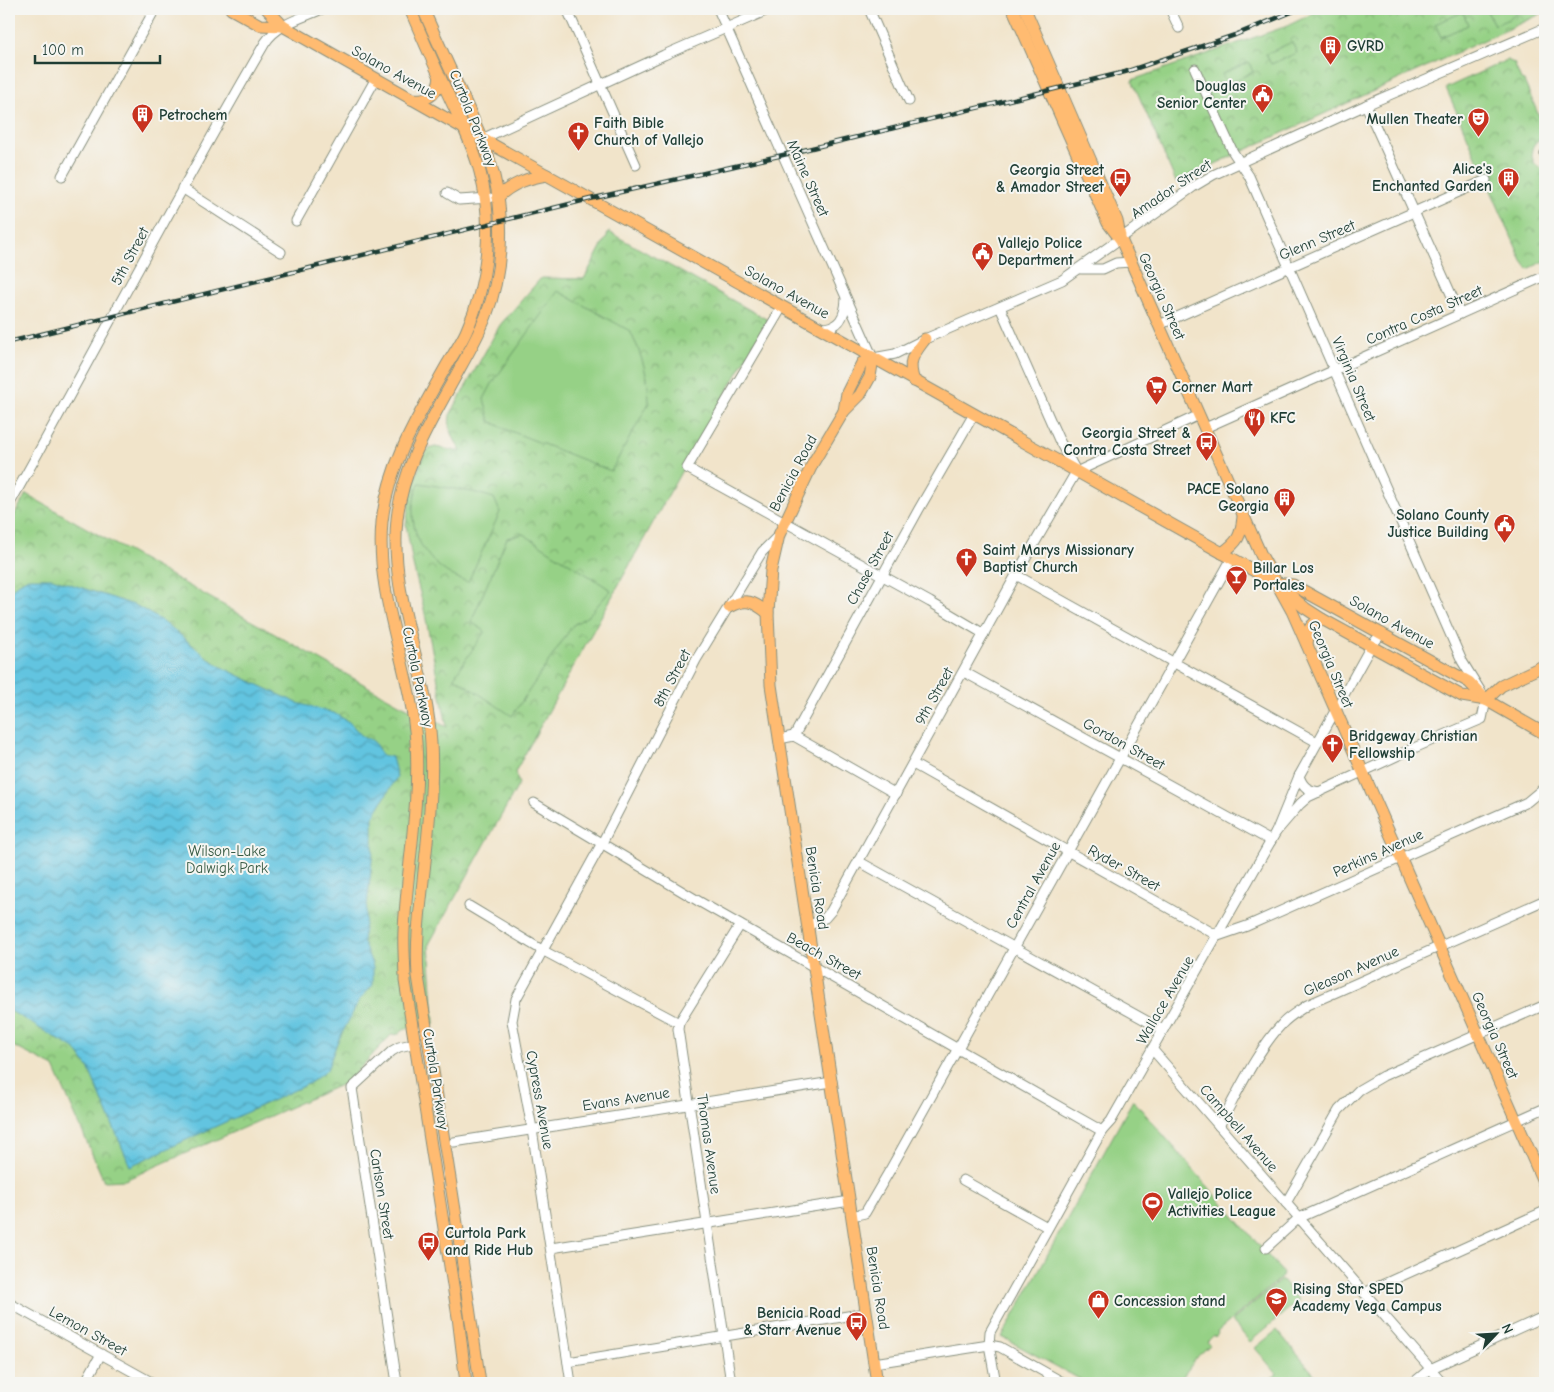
<svg xmlns="http://www.w3.org/2000/svg" width="1554" height="1392" viewBox="0 0 1554 1392" font-family="'Comic Neue',sans-serif">
<defs>
<pattern id="park-crowns" width="20" height="18" patternUnits="userSpaceOnUse" patternTransform="scale(1.25)"><rect width="20" height="18" fill="#96d186"/><path d="M2 6a3 3 0 1 1 6 0M12 15a3 3 0 1 1 6 0" fill="none" stroke="#7aab6e"/></pattern>
<pattern id="water-waves" width="16" height="10" patternUnits="userSpaceOnUse" patternTransform="scale(1.25)"><rect width="16" height="10" fill="#62c4e0"/><path d="M0 5q4-4 8 0t8 0" fill="none" stroke="#50a0b6"/></pattern>
</defs>
<rect width="100%" height="100%" fill="#f6f6f2"/>
<filter id="ink" filterUnits="userSpaceOnUse"><feTurbulence type="fractalNoise" baseFrequency=".02" numOctaves="2"/><feDisplacementMap in="SourceGraphic" scale="10" xChannelSelector="R" yChannelSelector="G"/><feConvolveMatrix kernelMatrix="1 2 1 2 8 2 1 2 1" color-interpolation-filters="sRGB"/></filter>
<filter id="wash" filterUnits="userSpaceOnUse"><feTurbulence type="fractalNoise" baseFrequency=".0096" numOctaves="4" result="noise"/><feDisplacementMap in="SourceGraphic" scale="20" xChannelSelector="R" yChannelSelector="G"/><feGaussianBlur stdDeviation="1.12" result="paint"/><feColorMatrix in="noise" values="0 0 0 0 0 0 0 0 0 0 0 0 0 0 0 0 0 1.4 0 .05"/><feComposite in="paint" operator="in"/></filter>
<g filter="url(#wash)">
<rect width="100%" height="100%" fill="#f1e4ca"/>
<g fill="url(#park-crowns)" stroke="#5a875d">
<polygon points="1322,9 1545,9 1545,12 1176,182 1132,80 1287,26"/>
<path d="M1507,60L1514,63L1521,80L1524,81L1545,130V137C1532,141 1528,152 1535,164L1545,171V261L1528,269L1522,261L1446,88Z"/>
<path d="M609,232L768,320L681,472L515,772L519,784L429,944L434,1024C424,1026 405,1025 399,1034L391,1035L347,1082L125,1180L104,1181L54,1067L9,1044V525L26,494L399,704L447,727L424,609L413,565L406,524L412,488L424,454L429,449L435,447L461,452C455,440 447,429 450,415L500,325L541,278L584,279Z"/>
</g>
<g fill="#96d186" stroke="#5a875d">
<polygon points="1486,9 1522,9 1509,19 1494,25"/>
<polygon points="1463,12 1468,25 1441,37 1435,24"/>
<polygon points="1292,42 1297,53 1271,64 1266,54"/>
<polygon points="1249,62 1253,72 1227,84 1222,74"/>
<polygon points="558,291 630,331 638,348 644,366 648,384 649,403 611,471 503,428 490,421 484,399 493,382"/>
<path d="M419,483L473,492L494,498L500,512L468,582C438,573 413,546 413,514C412,503 416,493 419,483Z"/>
<polygon points="523,534 611,590 588,616 573,625 512,716 454,677 485,631 471,622 507,538"/>
<polygon points="1133,1100 1283,1273 1282,1277 1217,1332 1218,1334 1215,1337 1214,1335 1207,1342 1210,1345 1198,1356 1178,1383 1087,1383 1002,1337"/>
<polygon points="1281,1280 1299,1300 1250,1342 1232,1321"/>
<polygon points="1277,1330 1318,1379 1313,1383 1266,1383 1277,1374 1255,1348"/>
</g>
<polygon fill="url(#water-waves)" stroke="#40808a" points="28,578 52,578 137,606 167,624 209,659 225,669 297,703 334,713 349,722 364,738 370,739 374,742 382,755 392,757 397,777 373,817 373,852 363,941 373,967 373,985 360,999 337,1043 327,1070 310,1083 130,1166 88,1067 76,1050 9,1010 9,593 16,585"/>
</g>
<g filter="url(#ink)">
<g fill="none" stroke-linecap="round" stroke-linejoin="round">
<defs>
<g id="minor">
<polyline points="567,9 636,165"/>
<polyline points="718,9 873,358 895,354 925,339 1062,280 1193,187 1213,175 1366,105 1545,28"/>
<polyline points="869,9 909,101"/>
<polyline points="1170,9 1179,28"/>
<polyline points="1195,69 1233,152 1249,176 1462,661 1486,700 1482,719 1414,748 1308,797 1300,804 1276,832"/>
<polyline points="1366,105 1460,314"/>
<polyline points="482,139 664,55 770,9"/>
<polyline points="1545,155 1545,154"/>
<polyline points="62,176 155,9"/>
<polyline points="182,188 281,252"/>
<polyline points="447,193 459,200 490,198"/>
<polyline points="296,221 375,80"/>
<polyline points="1081,269 1103,269 1116,263 1131,262"/>
<polyline points="782,307 687,468 930,602 984,634"/>
<polyline points="1000,307 1059,440 1076,471"/>
<polyline points="1159,325 1486,180"/>
<path d="M820,328C840,329 845,316 846,299"/>
<polyline points="1205,428 1545,276"/>
<polyline points="1076,472 1199,415"/>
<path d="M9,505C95,352 176,195 265,43C277,24 302,18 322,9"/>
<polyline points="1016,575 1317,742"/>
<polyline points="964,672 1271,841"/>
<polyline points="794,736 919,509 974,414"/>
<polyline points="779,739 794,736 896,794"/>
<polyline points="913,764 1218,936 1247,926 1527,802 1545,787"/>
<path d="M1299,776C1303,787 1307,790 1319,792"/>
<polyline points="534,803 700,902 1102,1131"/>
<polyline points="858,861 1163,1030"/>
<polyline points="469,906 542,950 679,1023"/>
<polyline points="808,926 825,918 831,911 1016,575 1076,472"/>
<polyline points="1152,1049 1443,1383"/>
<path d="M1219,1126C1237,1094 1257,1050 1282,1024C1289,1016 1299,1011 1307,1005L1545,900"/>
<polyline points="454,1142 832,1082"/>
<polyline points="963,1180 1047,1227"/>
<polyline points="1286,1203 1339,1110 1359,1090 1383,1076 1545,1005"/>
<polyline points="852,1216 865,1213 890,1170 1232,558"/>
<polyline points="551,1248 850,1201"/>
<polyline points="1266,1248 1299,1218 1545,1108"/>
<polyline points="1364,1293 1545,1211"/>
<polyline points="9,1303 153,1383"/>
<polyline points="568,1362 866,1313"/>
<polyline points="874,1363 989,1345 1000,1347 1064,1383"/>
<polyline points="85,1383 101,1354"/>
<polyline points="397,1383 352,1088 392,1051 399,1047 416,1043"/>
<polyline points="571,1383 531,1123 512,1021 516,999 602,843 696,660 762,552 779,535"/>
<polyline points="731,1383 678,1029 679,1023 740,925"/>
<polyline points="996,1383 989,1345 990,1332 1102,1131 1111,1121 1276,832 1299,776 1371,646 1382,633"/>
<polyline points="1413,1383 1430,1369 1545,1316"/>
</g>
<g id="major">
<polyline points="231,9 260,25 283,26"/>
<polyline points="267,9 283,26 465,129"/>
<path d="M410,9C422,37 434,65 447,92C459,118 473,145 480,172C494,224 488,284 466,332C461,343 454,353 448,363C420,413 388,464 382,522C375,598 411,667 416,742C420,805 407,868 404,930C403,947 405,964 405,981L458,1317L466,1383"/>
<path d="M423,9C436,38 449,67 463,97C475,123 487,148 494,176C505,220 502,275 486,316C479,334 470,350 461,366C435,415 403,463 397,519C389,597 427,667 431,743C434,796 426,848 421,900C418,925 416,950 418,976L455,1210L480,1383"/>
<polyline points="1013,9 1108,223 1121,240 1131,262 1261,555 1292,611 1545,1186"/>
<polyline points="1025,9 1117,221 1120,236"/>
<path d="M411,99C429,101 438,94 440,76"/>
<polyline points="479,137 1276,583 1305,608 1322,619 1462,696 1486,700"/>
<path d="M498,197C513,183 528,178 547,175"/>
<polyline points="873,358 870,377 860,395 844,411 813,463 779,535 771,570 768,613 771,685 877,1383"/>
<path d="M914,381C907,361 913,355 925,339"/>
<polyline points="844,411 847,393 862,363 873,358"/>
<path d="M1222,553C1238,542 1241,536 1243,517"/>
<polyline points="1276,583 1293,585 1469,682 1486,700 1545,734"/>
<path d="M729,607C746,598 753,601 768,613"/>
<path d="M1307,644C1309,630 1308,625 1322,619"/>
<polyline points="1486,700 1501,686 1545,665"/>
</g>
</defs>
<use href="#minor" stroke="#88907f" stroke-width="11"/>
<use href="#major" stroke="#88907f" stroke-width="13"/>
<use href="#minor" stroke="#fff" stroke-width="9"/>
<use href="#major" stroke="#ffbb71" stroke-width="11"/>
<defs>
<polyline id="rail" points="9,342 590,199 783,155 1125,72 1235,35 1299,9"/>
</defs>
<use href="#rail" stroke="#1f3d34" stroke-width="4.5"/>
<use href="#rail" stroke="#f6f6f2" stroke-width="2.5" stroke-dasharray="8" stroke-linecap="butt"/>
</g>
</g>
<defs>
<symbol id="building-pin" viewBox="-11 -11 22 30"><path d="M0 17L-7.5 6A9.5 9.5 0 1 1 7.5 6Z" fill="#c8321e" stroke="#f6f6f2"/><path d="M-4-6H4V6H1V3H-1V6H-4ZM-2.5-4.3h1.7v1.8h-1.7ZM.8-4.3h1.7v1.8H.8ZM-2.5-1h1.7V.8h-1.7ZM.8-1h1.7V.8H.8Z" fill="#fff"/></symbol>
<symbol id="civic-pin" viewBox="-11 -11 22 30"><path d="M0 17L-7.5 6A9.5 9.5 0 1 1 7.5 6Z" fill="#c8321e" stroke="#f6f6f2"/><path d="M-.6-6.5H3V-4.5H.6V-3L4-1V1h2V6H-6V1h2V-1L-.6-3ZM-1.2 2.5V6h2.4V2.5Z" fill="#fff"/></symbol>
<symbol id="theatre-pin" viewBox="-11 -11 22 30"><path d="M0 17L-7.5 6A9.5 9.5 0 1 1 7.5 6Z" fill="#c8321e" stroke="#f6f6f2"/><path d="M-5-5.5Q0-4 5-5.5V0Q5 5 0 6Q-5 5-5 0ZM-3.3-2.5H-1v1.5H-3.3ZM1-2.5H3.3v1.5H1ZM-2.8 1Q0 5.5 2.8 1Z" fill="#fff"/></symbol>
<symbol id="church-pin" viewBox="-11 -11 22 30"><path d="M0 17L-7.5 6A9.5 9.5 0 1 1 7.5 6Z" fill="#c8321e" stroke="#f6f6f2"/><path d="M-1.2-6h2.4v3.5h3.3v2.4h-3.3V6h-2.4V-.1h-3.3v-2.4h3.3Z" fill="#fff"/></symbol>
<symbol id="bus-pin" viewBox="-11 -11 22 30"><path d="M0 17L-7.5 6A9.5 9.5 0 1 1 7.5 6Z" fill="#c8321e" stroke="#f6f6f2"/><path d="M-5-6H5V4H4V6H2V4H-2V6H-4V4H-5ZM-3.5-4V0h7V-4ZM-3.5 1.2v1.5H-2V1.2ZM2 1.2v1.5H3.5V1.2Z" fill="#fff"/></symbol>
<symbol id="supermarket-pin" viewBox="-11 -11 22 30"><path d="M0 17L-7.5 6A9.5 9.5 0 1 1 7.5 6Z" fill="#c8321e" stroke="#f6f6f2"/><path d="M-6-5.5h2.5l.6 2H6L4.5 2H-2.5L-4.4-4H-6ZM-1.5 3.2a1.3 1.3 0 1 0 .1 0ZM3 3.2a1.3 1.3 0 1 0 .1 0Z" fill="#fff"/></symbol>
<symbol id="restaurant-pin" viewBox="-11 -11 22 30"><path d="M0 17L-7.5 6A9.5 9.5 0 1 1 7.5 6Z" fill="#c8321e" stroke="#f6f6f2"/><path d="M-5-6h1v4h1v-4h1v4h1v-4h1v5L-1.5 .5V6h-2V.5L-5-1ZM5-6V6H3V1.5H1.5Q1.5-4 5-6Z" fill="#fff"/></symbol>
<symbol id="bar-pin" viewBox="-11 -11 22 30"><path d="M0 17L-7.5 6A9.5 9.5 0 1 1 7.5 6Z" fill="#c8321e" stroke="#f6f6f2"/><path d="M-6-5H6L.8 .8V4.5H3.5V6h-7V4.5H-.8V.8Z" fill="#fff"/></symbol>
<symbol id="stadium-pin" viewBox="-11 -11 22 30"><path d="M0 17L-7.5 6A9.5 9.5 0 1 1 7.5 6Z" fill="#c8321e" stroke="#f6f6f2"/><path d="M0-5a6.5 5 0 1 0 0 10a6.5 5 0 1 0 0-10ZM-3.5-1.8h7v3.6h-7Z" fill="#fff"/></symbol>
<symbol id="school-pin" viewBox="-11 -11 22 30"><path d="M0 17L-7.5 6A9.5 9.5 0 1 1 7.5 6Z" fill="#c8321e" stroke="#f6f6f2"/><path d="M0-5L7-2L0 1L-7-2ZM-4 1L0 2.5L4 1V4Q0 6-4 4Z" fill="#fff"/></symbol>
<symbol id="shop-pin" viewBox="-11 -11 22 30"><path d="M0 17L-7.5 6A9.5 9.5 0 1 1 7.5 6Z" fill="#c8321e" stroke="#f6f6f2"/><path d="M-5-2.5h2.3a2.7 3.5 0 0 1 5.4 0H5L5.5 6h-11ZM-1.5-2.5h3a1.5 2.3 0 0 0-3 0Z" fill="#fff"/></symbol>
</defs>
<g fill-rule="evenodd">
<use href="#building-pin" x="1318" y="34" width="25" height="34"/>
<use href="#civic-pin" x="1250" y="82" width="25" height="34"/>
<use href="#building-pin" x="130" y="102" width="25" height="34"/>
<use href="#theatre-pin" x="1466" y="106" width="25" height="34"/>
<use href="#church-pin" x="566" y="120" width="25" height="34"/>
<use href="#building-pin" x="1496" y="166" width="25" height="34"/>
<use href="#bus-pin" x="1108" y="166" width="25" height="34"/>
<use href="#civic-pin" x="970" y="240" width="25" height="34"/>
<use href="#supermarket-pin" x="1144" y="374" width="25" height="34"/>
<use href="#restaurant-pin" x="1242" y="406" width="25" height="34"/>
<use href="#bus-pin" x="1194" y="430" width="25" height="34"/>
<use href="#building-pin" x="1272" y="486" width="25" height="34"/>
<use href="#civic-pin" x="1492" y="512" width="25" height="34"/>
<use href="#church-pin" x="954" y="546" width="25" height="34"/>
<use href="#bar-pin" x="1224" y="564" width="25" height="34"/>
<use href="#church-pin" x="1320" y="732" width="25" height="34"/>
<use href="#stadium-pin" x="1140" y="1190" width="25" height="34"/>
<use href="#bus-pin" x="416" y="1230" width="25" height="34"/>
<use href="#school-pin" x="1264" y="1286" width="25" height="34"/>
<use href="#shop-pin" x="1086" y="1288" width="25" height="34"/>
<use href="#bus-pin" x="844" y="1310" width="25" height="34"/>
</g>
<g text-anchor="middle" dominant-baseline="central" stroke-width="4" stroke-linejoin="round" paint-order="stroke">
<g font-size="15" font-weight="bold" fill="#1f3d34" stroke="#f6f6f2" text-anchor="start">
<text x="1347" y="46">GVRD</text>
<text x="1246" y="86" text-anchor="end">Douglas<tspan x="1246" dy="17">Senior Center</tspan></text>
<text x="159" y="115">Petrochem</text>
<text x="1463" y="119" text-anchor="end">Mullen Theater</text>
<text x="594" y="123">Faith Bible<tspan x="594" dy="17">Church of Vallejo</tspan></text>
<text x="1492" y="169" text-anchor="end">Alice's<tspan x="1492" dy="17">Enchanted Garden</tspan></text>
<text x="1104" y="170" text-anchor="end">Georgia Street<tspan x="1104" dy="17">&amp; Amador Street</tspan></text>
<text x="998" y="243">Vallejo Police<tspan x="998" dy="17">Department</tspan></text>
<text x="1172" y="387">Corner Mart</text>
<text x="1270" y="418">KFC</text>
<text x="1191" y="433" text-anchor="end">Georgia Street &amp;<tspan x="1191" dy="17">Contra Costa Street</tspan></text>
<text x="1269" y="489" text-anchor="end">PACE Solano<tspan x="1269" dy="17">Georgia</tspan></text>
<text x="1489" y="515" text-anchor="end">Solano County<tspan x="1489" dy="17">Justice Building</tspan></text>
<text x="983" y="550">Saint Marys Missionary<tspan x="983" dy="17">Baptist Church</tspan></text>
<text x="1253" y="568">Billar Los<tspan x="1253" dy="17">Portales</tspan></text>
<text x="1349" y="736">Bridgeway Christian<tspan x="1349" dy="17">Fellowship</tspan></text>
<text x="1168" y="1194">Vallejo Police<tspan x="1168" dy="17">Activities League</tspan></text>
<text x="445" y="1233">Curtola Park<tspan x="445" dy="17">and Ride Hub</tspan></text>
<text x="1293" y="1289">Rising Star SPED<tspan x="1293" dy="17">Academy Vega Campus</tspan></text>
<text x="1114" y="1301">Concession stand</text>
<text x="841" y="1313" text-anchor="end">Benicia Road<tspan x="841" dy="17">&amp; Starr Avenue</tspan></text>
</g>
<g font-size="15" fill="#1f3d34" stroke="#f6f6f2">
<text transform="translate(394 72) rotate(29)">Solano Avenue</text>
<text transform="translate(473 118) rotate(68)">Curtola Parkway</text>
<text transform="translate(808 178) rotate(66)">Maine Street</text>
<text transform="translate(1171 189) rotate(-34)">Amador Street</text>
<text transform="translate(1317 240) rotate(-23)">Glenn Street</text>
<text transform="translate(130 256) rotate(-62)">5th Street</text>
<text transform="translate(787 292) rotate(29)">Solano Avenue</text>
<text transform="translate(1162 296) rotate(66)">Georgia Street</text>
<text transform="translate(1424 315) rotate(-24)">Contra Costa Street</text>
<text transform="translate(1354 379) rotate(67)">Virginia Street</text>
<text transform="translate(793 473) rotate(-62)">Benicia Road</text>
<text transform="translate(870 568) rotate(-61)">Chase Street</text>
<text transform="translate(1392 622) rotate(29)">Solano Avenue</text>
<text transform="translate(1331 664) rotate(67)">Georgia Street</text>
<text transform="translate(418 677) rotate(78)">Curtola Parkway</text>
<text transform="translate(672 678) rotate(-62)">8th Street</text>
<text transform="translate(934 696) rotate(-61)">9th Street</text>
<text transform="translate(1124 744) rotate(29)">Gordon Street</text>
<text transform="translate(1378 853) rotate(-24)">Perkins Avenue</text>
<text transform="translate(1124 868) rotate(29)">Ryder Street</text>
<text transform="translate(1033 885) rotate(-61)">Central Avenue</text>
<text transform="translate(817 888) rotate(81)">Benicia Road</text>
<text transform="translate(824 956) rotate(29)">Beach Street</text>
<text transform="translate(1351 971) rotate(-24)">Gleason Avenue</text>
<text transform="translate(1165 1000) rotate(-60)">Wallace Avenue</text>
<text transform="translate(1495 1035) rotate(66)">Georgia Street</text>
<text transform="translate(436 1079) rotate(81)">Curtola Parkway</text>
<text transform="translate(626 1099) rotate(-9)">Evans Avenue</text>
<text transform="translate(540 1100) rotate(80)">Cypress Avenue</text>
<text transform="translate(1239 1128) rotate(49)">Campbell Avenue</text>
<text transform="translate(709 1144) rotate(82)">Thomas Avenue</text>
<text transform="translate(382 1194) rotate(81)">Carlson Street</text>
<text transform="translate(878 1288) rotate(81)">Benicia Road</text>
<text transform="translate(88 1331) rotate(29)">Lemon Street</text>
</g>
<g font-size="15" fill="#375b44" stroke="#f6f6f2">
<text x="227" y="851">Wilson-Lake<tspan x="227" dy="17">Dalwigk Park</tspan></text>
</g>
</g>
<rect width="1554" height="1392" fill="none" stroke="#f6f6f2" stroke-width="30"/>
<g transform="translate(1496 1334) rotate(65)" stroke="#f6f6f2" stroke-width="4" paint-order="stroke">
<path d="M0-4L9 19L0 12L-9 19Z" fill="#1f3d34"/>
<text y="-8" font-size="14" font-weight="bold" text-anchor="middle" fill="#1f3d34">N</text>
</g>
<path d="M35 55v8h125v-8" fill="none" stroke="#1f3d34" stroke-width="2.5"/>
<text x="42" y="55" font-size="15" fill="#1f3d34" stroke="#f6f6f2" stroke-width="4" paint-order="stroke">100 m</text>
</svg>
